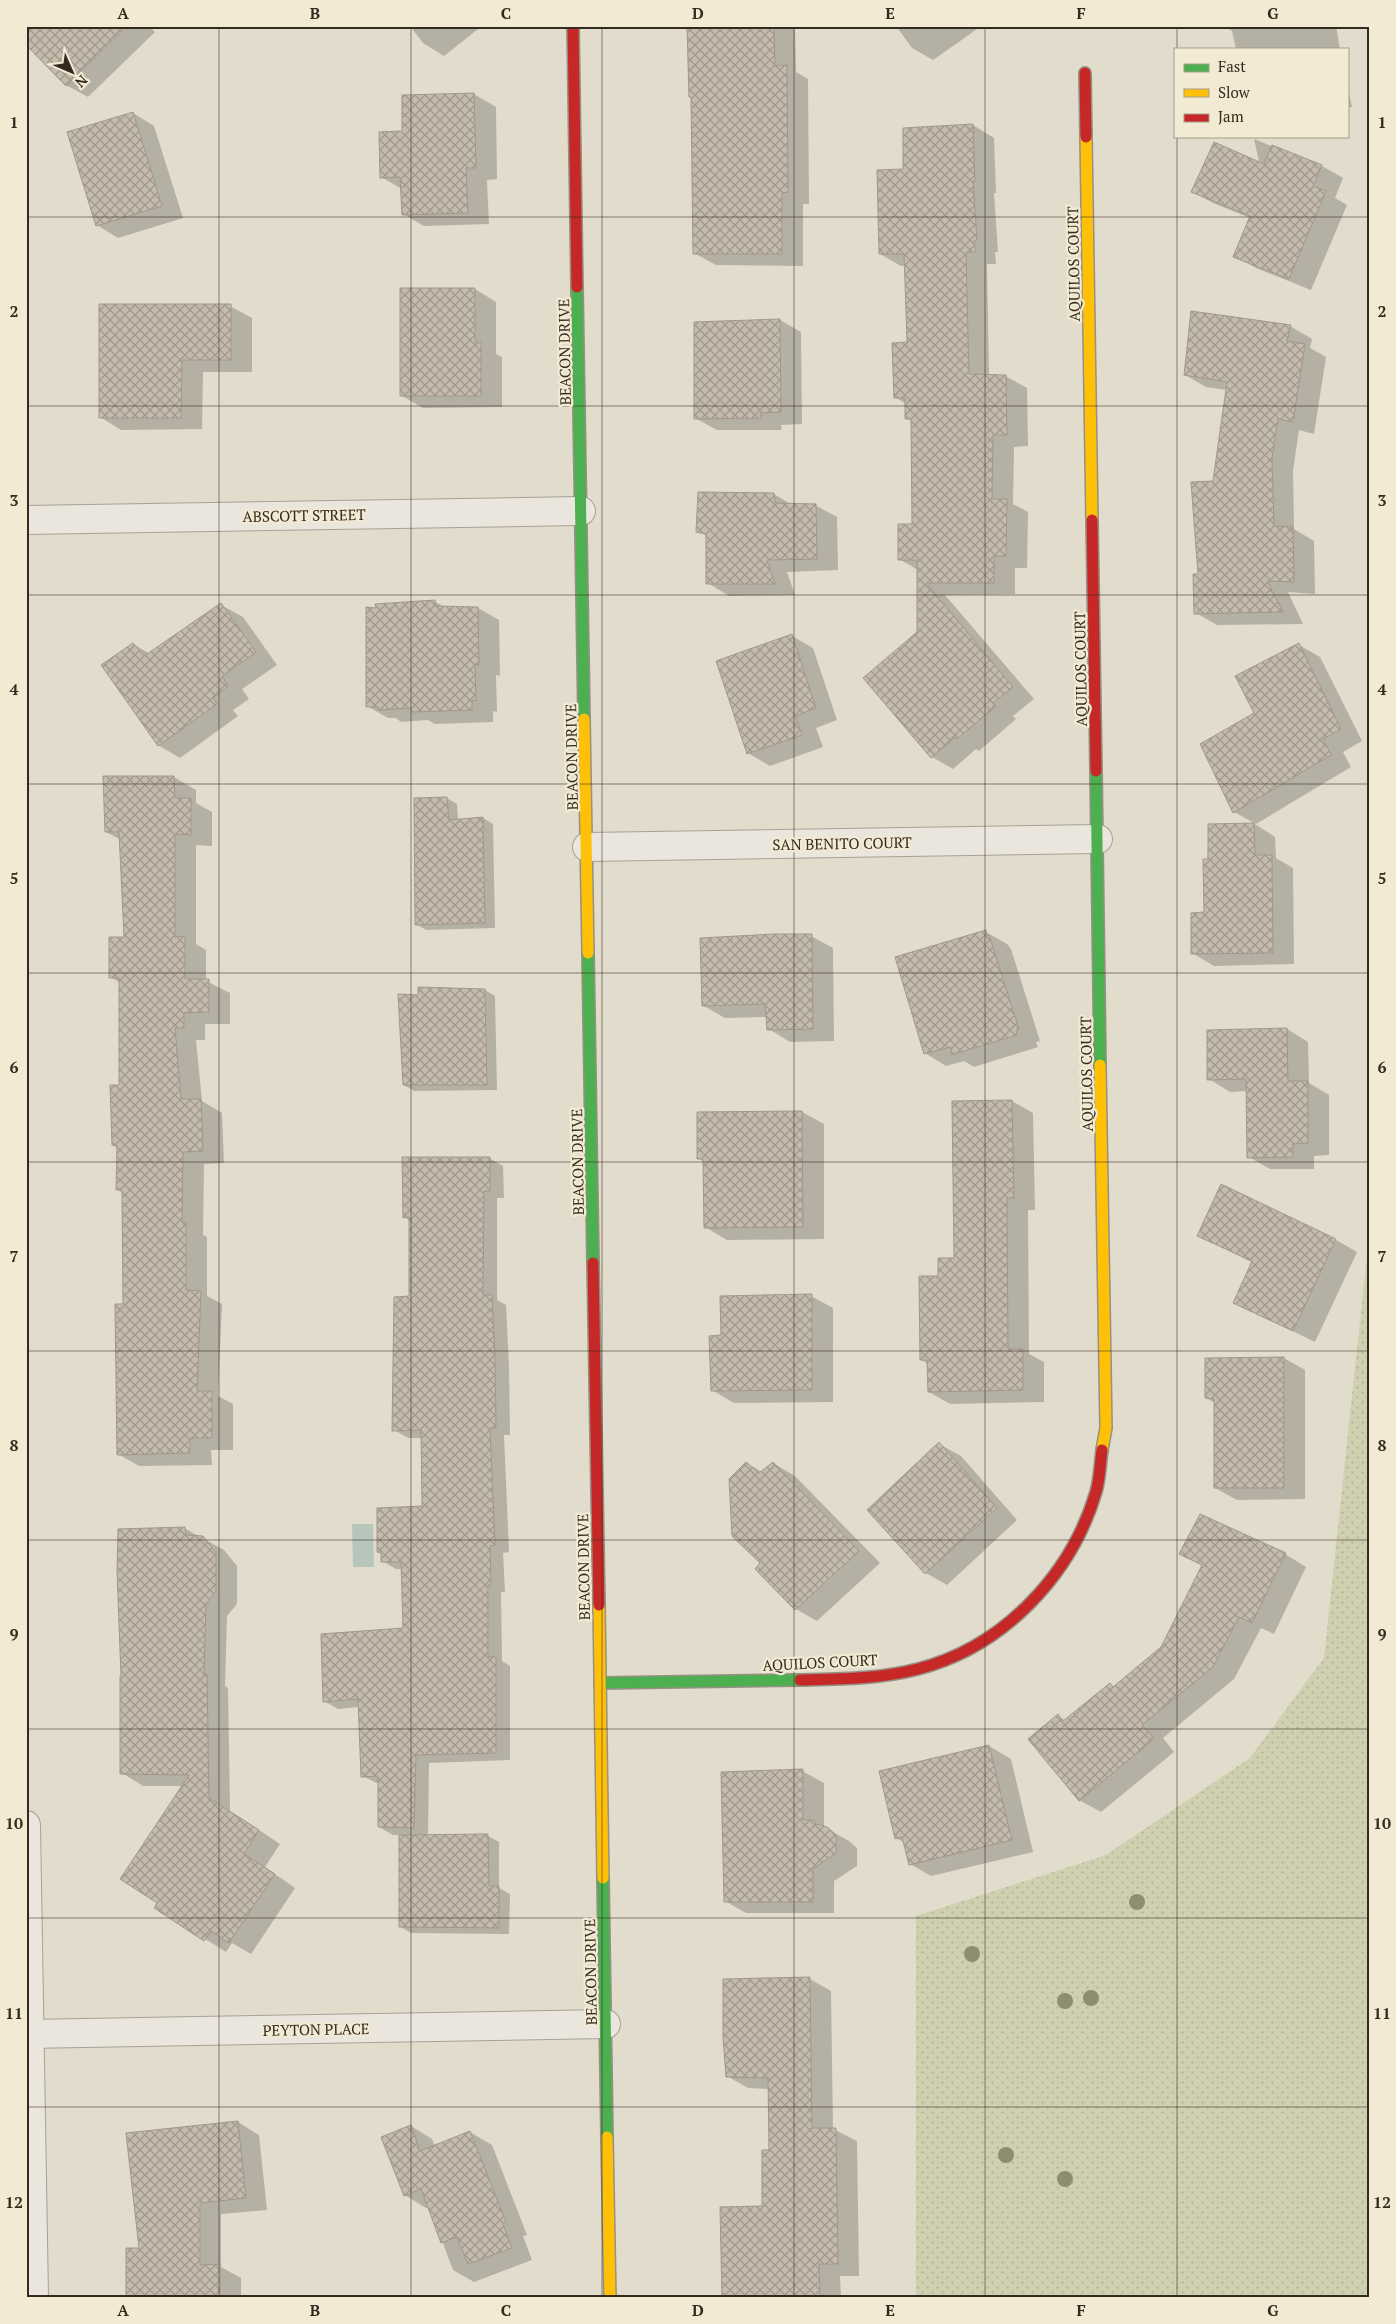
<svg xmlns="http://www.w3.org/2000/svg" width="1396" height="2324" viewBox="0 0 1396 2324" font-family="'PT Serif',serif">
<defs>
<pattern id="grass-dots" width="8" height="8" patternUnits="userSpaceOnUse" patternTransform="scale(1.25)"><rect width="8" height="8" fill="#cfd0b0"/><path d="M2 2h.1M6 6h.1" fill="none" stroke="#b2b397" stroke-width="1.8" stroke-linecap="round"/></pattern>
<pattern id="building-cross-hatch" width="8" height="8" patternUnits="userSpaceOnUse" patternTransform="scale(1.25)"><rect width="8" height="8" fill="#c5bbad"/><path d="M0 0l8 8M0 8l8-8" fill="none" stroke="#a1988c"/></pattern>
</defs>
<rect width="100%" height="100%" fill="#e2dccc"/>
<polygon fill="url(#grass-dots)" points="1370,1228 1370,2298 916,2298 916,1916 1106,1855 1250,1758 1324,1658"/>
<polygon fill="#b7c6bd" points="352,1524 373,1524 374,1567 353,1567"/>
<g fill="#0003">
<polygon points="26,26 149,26 155,32 88,97 66,85"/>
<polygon points="410,26 482,26 444,56 423,43"/>
<polygon points="688,26 795,26 796,72 808,79 809,204 803,204 803,266 716,265 694,253 692,98"/>
<polygon points="896,26 980,26 980,27 933,60 912,48"/>
<polygon points="1224,26 1336,26 1340,49 1236,49 1232,31"/>
<polygon points="1347,84 1352,107 1347,108"/>
<polygon points="474,94 496,107 497,179 487,180 489,224 424,226 403,214 402,189 381,177 403,132 403,97"/>
<polygon points="133,113 154,126 183,218 118,238 97,225"/>
<polygon points="973,125 994,138 996,193 994,193 998,252 995,252 996,264 987,264 989,376 1005,376 1027,388 1028,446 1014,447 1013,504 1028,512 1027,568 1015,568 1015,594 945,595 1034,699 1013,716 1016,719 979,751 976,749 953,769 932,757 918,632 918,570 899,559 913,525 912,421 906,418 906,404 895,397 908,344 906,266 901,266 880,254 904,170 905,130"/>
<polygon points="1254,139 1322,166 1343,178 1335,198 1347,205 1311,290 1256,268 1235,256 1250,218 1213,203 1192,191 1259,162"/>
<polygon points="475,289 496,302 496,354 502,357 502,407 423,408 402,396"/>
<polygon points="230,306 252,318 252,372 203,372 202,429 121,430 100,417"/>
<polygon points="780,320 801,332 802,424 781,425 782,430 717,430 695,418"/>
<polygon points="1290,326 1312,339 1310,348 1326,357 1314,434 1299,430 1293,471 1294,529 1314,541 1315,594 1288,592 1303,624 1217,625 1196,613 1199,575 1227,390 1206,387 1185,375"/>
<polygon points="774,494 792,505 815,505 837,517 838,570 787,572 795,595 729,596 708,583 708,537 698,531"/>
<polygon points="435,602 445,607 478,608 499,620 500,676 496,675 497,712 493,711 493,722 435,724 428,720 401,722 396,718 388,718 367,706 377,609"/>
<polygon points="221,605 243,617 277,665 242,689 249,699 233,710 238,716 180,758 158,745 133,644 150,654"/>
<polygon points="792,636 813,648 837,720 816,728 823,747 770,766 748,753"/>
<polygon points="1299,645 1320,657 1362,741 1343,752 1351,767 1256,824 1234,812 1256,714"/>
<polygon points="104,777 174,777 196,790 196,803 212,812 212,846 196,845 196,944 206,950 206,981 230,993 230,1024 205,1024 205,1040 196,1040 202,1101 222,1113 224,1163 204,1164 203,1235 207,1237 207,1296 222,1304 218,1396 233,1404 233,1450 211,1450 212,1465 139,1466 118,1454 124,1306 123,1193 118,1190 118,1148 113,1145 121,1086 121,983 110,977 126,938 121,840 106,832"/>
<polygon points="447,798 457,804 458,820 483,818 493,824 495,928 426,930 416,924"/>
<polygon points="1255,824 1275,837 1276,858 1293,868 1294,964 1214,966 1192,953 1205,914 1209,825"/>
<polygon points="986,932 1007,944 1011,949 1040,1041 1036,1042 1038,1047 974,1067 964,1061 946,1066 925,1053"/>
<polygon points="811,936 833,948 834,1041 790,1042 769,1029 767,1017 725,1018 704,1006"/>
<polygon points="485,990 495,996 497,1090 414,1091 404,1085 419,996"/>
<polygon points="1287,1029 1308,1042 1309,1083 1329,1095 1329,1155 1314,1156 1314,1169 1270,1169 1249,1157 1248,1091 1230,1092 1209,1079"/>
<polygon points="1012,1101 1033,1113 1035,1210 1028,1210 1029,1354 1044,1362 1044,1402 950,1404 929,1392 929,1364 921,1360"/>
<polygon points="802,1112 824,1124 824,1239 727,1240 705,1227 704,1162 698,1158 698,1113"/>
<polygon points="489,1158 503,1166 504,1198 497,1198 497,1300 506,1305 509,1366 510,1435 504,1435 509,1552 503,1553 505,1592 501,1592 502,1661 510,1666 510,1760 429,1763 428,1836 488,1836 499,1842 499,1888 510,1894 509,1934 411,1933 401,1927 400,1835 393,1835 379,1827 379,1784 362,1776 360,1707 338,1709 324,1701 404,1629 402,1569 396,1569 382,1561 423,1507 422,1438 408,1438 394,1430 411,1298 410,1221 404,1217"/>
<polygon points="1199,1235 1336,1240 1357,1252 1315,1342 1234,1302 1253,1263"/>
<polygon points="811,1296 833,1308 833,1402 734,1403 712,1390 722,1337"/>
<polygon points="1284,1358 1305,1370 1305,1499 1237,1500 1215,1488 1215,1403 1206,1398"/>
<polygon points="939,1444 961,1456 1017,1520 947,1585 926,1573"/>
<polygon points="747,1463 762,1472 773,1463 795,1476 880,1563 817,1621 796,1609 761,1563"/>
<polygon points="1201,1516 1285,1554 1306,1567 1274,1634 1261,1628 1234,1679 1163,1738 1174,1752 1101,1812 1079,1800 1058,1716 1066,1721 1110,1685 1115,1687 1162,1648 1203,1566 1180,1553"/>
<polygon points="184,1528 224,1550 237,1566 237,1604 227,1616 225,1686 228,1688 230,1811 280,1844 265,1867 295,1888 251,1954 232,1943 226,1952 156,1908 159,1902 183,1786 143,1786 122,1773"/>
<polygon points="989,1746 1011,1759 1033,1852 931,1876 910,1864 905,1843 896,1838"/>
<polygon points="802,1771 824,1783 824,1827 849,1841 857,1848 857,1866 834,1881 834,1913 746,1913 725,1901"/>
<polygon points="810,1979 831,1991 833,2129 857,2141 859,2276 840,2276 841,2298 724,2298 763,2208 770,2151 769,2089 748,2088 727,2076 724,1981"/>
<polygon points="238,2122 259,2135 267,2210 221,2214 221,2267 241,2278 241,2298 127,2298 141,2249"/>
<polygon points="411,2126 432,2139 435,2147 470,2132 492,2145 527,2235 523,2236 532,2260 474,2282 453,2270 429,2206 426,2208 405,2195"/>
</g>
<g fill="url(#building-cross-hatch)" stroke="#a1988c">
<polygon points="26,26 127,26 66,86 26,45"/>
<polygon points="687,26 774,26 775,66 787,65 788,192 782,193 782,254 693,254 691,97 689,97"/>
<polygon points="474,93 476,168 466,168 468,213 402,215 400,177 380,178 379,132 402,131 402,95"/>
<polygon points="133,112 162,206 96,226 67,132"/>
<polygon points="973,124 975,181 973,181 977,240 974,241 976,252 966,252 969,374 1006,375 1007,435 993,435 992,499 1007,499 1006,556 994,556 994,583 926,583 1013,687 993,703 996,706 957,739 955,737 931,758 863,678 917,632 917,560 898,560 898,524 912,524 911,419 905,419 905,398 894,398 892,343 907,342 904,254 879,254 877,170 903,169 903,128"/>
<polygon points="1214,142 1264,164 1272,145 1322,165 1313,186 1326,191 1289,279 1233,257 1250,216 1191,192"/>
<polygon points="400,288 475,288 475,343 481,343 481,396 400,396"/>
<polygon points="99,304 231,304 231,360 182,360 181,418 99,418"/>
<polygon points="1191,311 1291,325 1287,341 1305,344 1293,422 1278,419 1272,458 1274,526 1293,527 1294,582 1267,581 1283,612 1194,614 1193,574 1198,574 1191,482 1213,481 1227,382 1184,375"/>
<polygon points="780,319 781,412 760,413 761,418 694,419 694,322"/>
<polygon points="698,492 774,493 775,503 816,504 817,559 767,560 775,584 706,584 706,534 696,532"/>
<polygon points="435,600 436,606 478,607 479,665 475,664 476,701 472,700 472,710 412,712 411,708 379,710 378,707 366,707 366,607 376,608 375,604"/>
<polygon points="221,603 256,652 222,676 228,686 213,698 217,704 158,746 101,665 133,643 144,656"/>
<polygon points="792,634 816,708 795,716 802,735 747,754 716,661"/>
<polygon points="1299,643 1341,729 1323,739 1331,755 1233,813 1200,744 1254,713 1235,676"/>
<polygon points="103,776 174,776 175,798 191,798 191,835 175,834 175,937 185,936 185,979 209,979 209,1012 184,1013 184,1028 175,1028 181,1099 201,1099 203,1151 183,1152 182,1223 186,1223 186,1290 201,1291 197,1391 212,1391 212,1438 190,1438 190,1453 117,1455 115,1304 123,1304 122,1190 116,1190 117,1146 112,1145 110,1085 119,1085 119,978 109,978 109,937 124,937 119,832 105,832"/>
<polygon points="447,797 449,820 483,817 485,923 415,925 414,798"/>
<polygon points="1254,823 1255,855 1272,855 1273,953 1191,954 1191,913 1204,912 1203,859 1208,859 1208,824"/>
<polygon points="986,930 987,936 989,935 1019,1029 1016,1030 1017,1035 951,1055 951,1047 924,1054 895,957"/>
<polygon points="774,934 812,934 813,1029 767,1030 765,1004 702,1006 700,938"/>
<polygon points="418,987 485,989 487,1085 403,1085 398,994 418,995"/>
<polygon points="1287,1028 1288,1081 1308,1081 1308,1143 1293,1144 1293,1157 1247,1158 1246,1079 1207,1080 1207,1030"/>
<polygon points="1012,1100 1014,1198 1007,1198 1008,1349 1023,1349 1023,1390 928,1392 927,1360 920,1360 919,1276 938,1276 938,1258 954,1258 952,1101"/>
<polygon points="802,1111 803,1227 704,1228 703,1159 697,1159 697,1112"/>
<polygon points="402,1157 490,1157 490,1191 484,1191 483,1295 492,1295 495,1358 496,1428 490,1428 495,1545 490,1546 491,1585 488,1585 488,1657 496,1657 496,1753 416,1755 414,1828 378,1827 378,1776 361,1777 358,1699 323,1702 321,1634 403,1628 401,1562 381,1562 381,1553 377,1552 377,1508 422,1506 421,1430 392,1431 394,1297 409,1296 409,1217 403,1218"/>
<polygon points="1221,1184 1336,1239 1293,1331 1233,1303 1252,1261 1197,1236"/>
<polygon points="812,1294 812,1390 711,1391 709,1336 721,1335 720,1296"/>
<polygon points="1284,1357 1284,1488 1214,1488 1214,1399 1205,1398 1205,1358"/>
<polygon points="939,1442 997,1508 925,1574 867,1510"/>
<polygon points="746,1462 759,1473 773,1462 859,1551 795,1610 755,1569 760,1563 732,1536 729,1479"/>
<polygon points="1200,1514 1286,1553 1252,1623 1239,1617 1213,1667 1142,1725 1154,1739 1079,1801 1028,1739 1058,1714 1063,1721 1110,1683 1113,1687 1161,1647 1202,1565 1179,1554"/>
<polygon points="185,1527 186,1535 203,1536 216,1553 216,1591 206,1604 204,1674 207,1674 209,1798 259,1830 244,1854 275,1874 229,1943 211,1931 204,1941 154,1908 157,1903 120,1879 189,1775 120,1774 120,1676 121,1676 117,1571 118,1529"/>
<polygon points="989,1745 1012,1840 909,1865 902,1837 895,1839 879,1771"/>
<polygon points="803,1769 803,1820 814,1820 816,1824 827,1827 836,1835 836,1853 813,1869 813,1902 724,1902 721,1772"/>
<polygon points="488,1834 489,1886 499,1886 499,1928 399,1927 399,1835"/>
<polygon points="810,1977 812,2128 836,2128 838,2264 819,2264 820,2298 722,2298 720,2207 762,2206 762,2150 769,2150 768,2078 726,2077 723,2037 723,1979"/>
<polygon points="238,2121 246,2198 200,2203 200,2265 220,2264 220,2298 126,2298 126,2248 139,2248 126,2133"/>
<polygon points="411,2125 420,2151 470,2131 506,2222 503,2224 512,2248 468,2264 457,2237 441,2243 421,2189 404,2196 381,2137"/>
</g>
<g fill="none" stroke-linecap="round" stroke-linejoin="round">
<defs>
<g id="street">
<polyline points="26,520 581,511"/>
<polyline points="587,847 1098,839"/>
<polyline points="26,1825 34,2298"/>
<polyline points="26,2034 606,2024"/>
</g>
<g id="fast">
<polyline points="577,287 584,719"/>
<polyline points="1096,771 1100,1065"/>
<polyline points="588,953 593,1263"/>
<polyline points="600,1683 800,1680"/>
<polyline points="603,1878 607,2137"/>
</g>
<g id="slow">
<polyline points="1086,137 1092,520"/>
<polyline points="584,719 588,953"/>
<polyline points="1100,1065 1106,1428 1102,1450"/>
<polyline points="599,1605 603,1878"/>
<polyline points="607,2137 610,2298"/>
</g>
<g id="jam">
<polyline points="573,26 577,287"/>
<polyline points="1085,73 1086,137"/>
<polyline points="1092,520 1096,771"/>
<polyline points="593,1263 599,1605"/>
<path d="M800,1680C840,1679 879,1679 918,1669C1003,1647 1071,1576 1096,1492C1100,1479 1100,1464 1102,1450"/>
</g>
</defs>
<use href="#street" stroke="#a7a196" stroke-width="30"/>
<use href="#fast" stroke="#979085" stroke-width="14"/>
<use href="#slow" stroke="#979085" stroke-width="14"/>
<use href="#jam" stroke="#979085" stroke-width="14"/>
<use href="#street" stroke="#eae6dd" stroke-width="28"/>
<use href="#fast" stroke="#4caf50" stroke-width="11"/>
<use href="#slow" stroke="#ffc107" stroke-width="11"/>
<use href="#jam" stroke="#c62828" stroke-width="11"/>
</g>
<g fill="#8b8e71">
<circle cx="1137" cy="1902" r="8"/>
<circle cx="972" cy="1954" r="8"/>
<circle cx="1091" cy="1998" r="8"/>
<circle cx="1065" cy="2001" r="8"/>
<circle cx="1006" cy="2155" r="8"/>
<circle cx="1065" cy="2179" r="8"/>
</g>
<path fill="none" stroke="#342a1f" stroke-width="1" stroke-opacity="0.55" d="M219,26V2298M411,26V2298M602,26V2298M794,26V2298M985,26V2298M1177,26V49M1177,136V2298M26,217H1370M26,406H1370M26,595H1370M26,784H1370M26,973H1370M26,1162H1370M26,1351H1370M26,1540H1370M26,1729H1370M26,1918H1370M26,2107H1370"/>
<g text-anchor="middle" dominant-baseline="central" stroke-width="4.5" stroke-linejoin="round" paint-order="stroke">
<g font-size="15" fill="#342a1f" stroke="#f2ead3">
<text transform="translate(1073 264) rotate(-91)">AQUILOS COURT</text>
<text transform="translate(564 352) rotate(-91)">BEACON DRIVE</text>
<text transform="translate(304 515) rotate(-1)">ABSCOTT STREET</text>
<text transform="translate(1080 669) rotate(-91)">AQUILOS COURT</text>
<text transform="translate(571 757) rotate(-91)">BEACON DRIVE</text>
<text transform="translate(842 843) rotate(-1)">SAN BENITO COURT</text>
<text transform="translate(1086 1074) rotate(-91)">AQUILOS COURT</text>
<text transform="translate(577 1162) rotate(-91)">BEACON DRIVE</text>
<text transform="translate(583 1567) rotate(-91)">BEACON DRIVE</text>
<text transform="translate(820 1662) rotate(-3)">AQUILOS COURT</text>
<text transform="translate(590 1972) rotate(-91)">BEACON DRIVE</text>
<text transform="translate(316 2029) rotate(-1)">PEYTON PLACE</text>
</g>
</g>
<rect width="1396" height="2324" fill="none" stroke="#f2ead3" stroke-width="55"/>
<rect x="1174" y="48" width="175" height="90" fill="#f2ead3" stroke="#a69d8b"/>
<rect x="1184" y="64" width="25" height="8" fill="#4caf50" stroke="#a69d8b"/>
<text x="1218" y="72" font-size="15" fill="#342a1f">Fast</text>
<rect x="1184" y="89" width="25" height="8" fill="#ffc107" stroke="#a69d8b"/>
<text x="1218" y="98" font-size="15" fill="#342a1f">Slow</text>
<rect x="1184" y="114" width="25" height="8" fill="#c62828" stroke="#a69d8b"/>
<text x="1218" y="122" font-size="15" fill="#342a1f">Jam</text>
<g transform="translate(72 72) rotate(135)" stroke="#f2ead3" stroke-width="4" paint-order="stroke">
<path d="M0-4L9 19L0 12L-9 19Z" fill="#342a1f"/>
<text y="-8" font-size="14" font-weight="bold" text-anchor="middle" fill="#342a1f">N</text>
</g>
<rect x="28" y="28" width="1340" height="2268" fill="none" stroke="#342a1f" stroke-width="2"/>
<g font-size="16" text-anchor="middle" font-weight="bold" fill="#342a1f">
<text x="123" y="19">A</text>
<text x="315" y="19">B</text>
<text x="506" y="19">C</text>
<text x="698" y="19">D</text>
<text x="890" y="19">E</text>
<text x="1081" y="19">F</text>
<text x="1273" y="19">G</text>
<text x="14" y="128">1</text>
<text x="1382" y="128">1</text>
<text x="14" y="317">2</text>
<text x="1382" y="317">2</text>
<text x="14" y="506">3</text>
<text x="1382" y="506">3</text>
<text x="14" y="695">4</text>
<text x="1382" y="695">4</text>
<text x="14" y="884">5</text>
<text x="1382" y="884">5</text>
<text x="14" y="1073">6</text>
<text x="1382" y="1073">6</text>
<text x="14" y="1262">7</text>
<text x="1382" y="1262">7</text>
<text x="14" y="1451">8</text>
<text x="1382" y="1451">8</text>
<text x="14" y="1640">9</text>
<text x="1382" y="1640">9</text>
<text x="14" y="1829">10</text>
<text x="1382" y="1829">10</text>
<text x="14" y="2019">11</text>
<text x="1382" y="2019">11</text>
<text x="14" y="2208">12</text>
<text x="1382" y="2208">12</text>
<text x="123" y="2316">A</text>
<text x="315" y="2316">B</text>
<text x="506" y="2316">C</text>
<text x="698" y="2316">D</text>
<text x="890" y="2316">E</text>
<text x="1081" y="2316">F</text>
<text x="1273" y="2316">G</text>
</g>
</svg>
